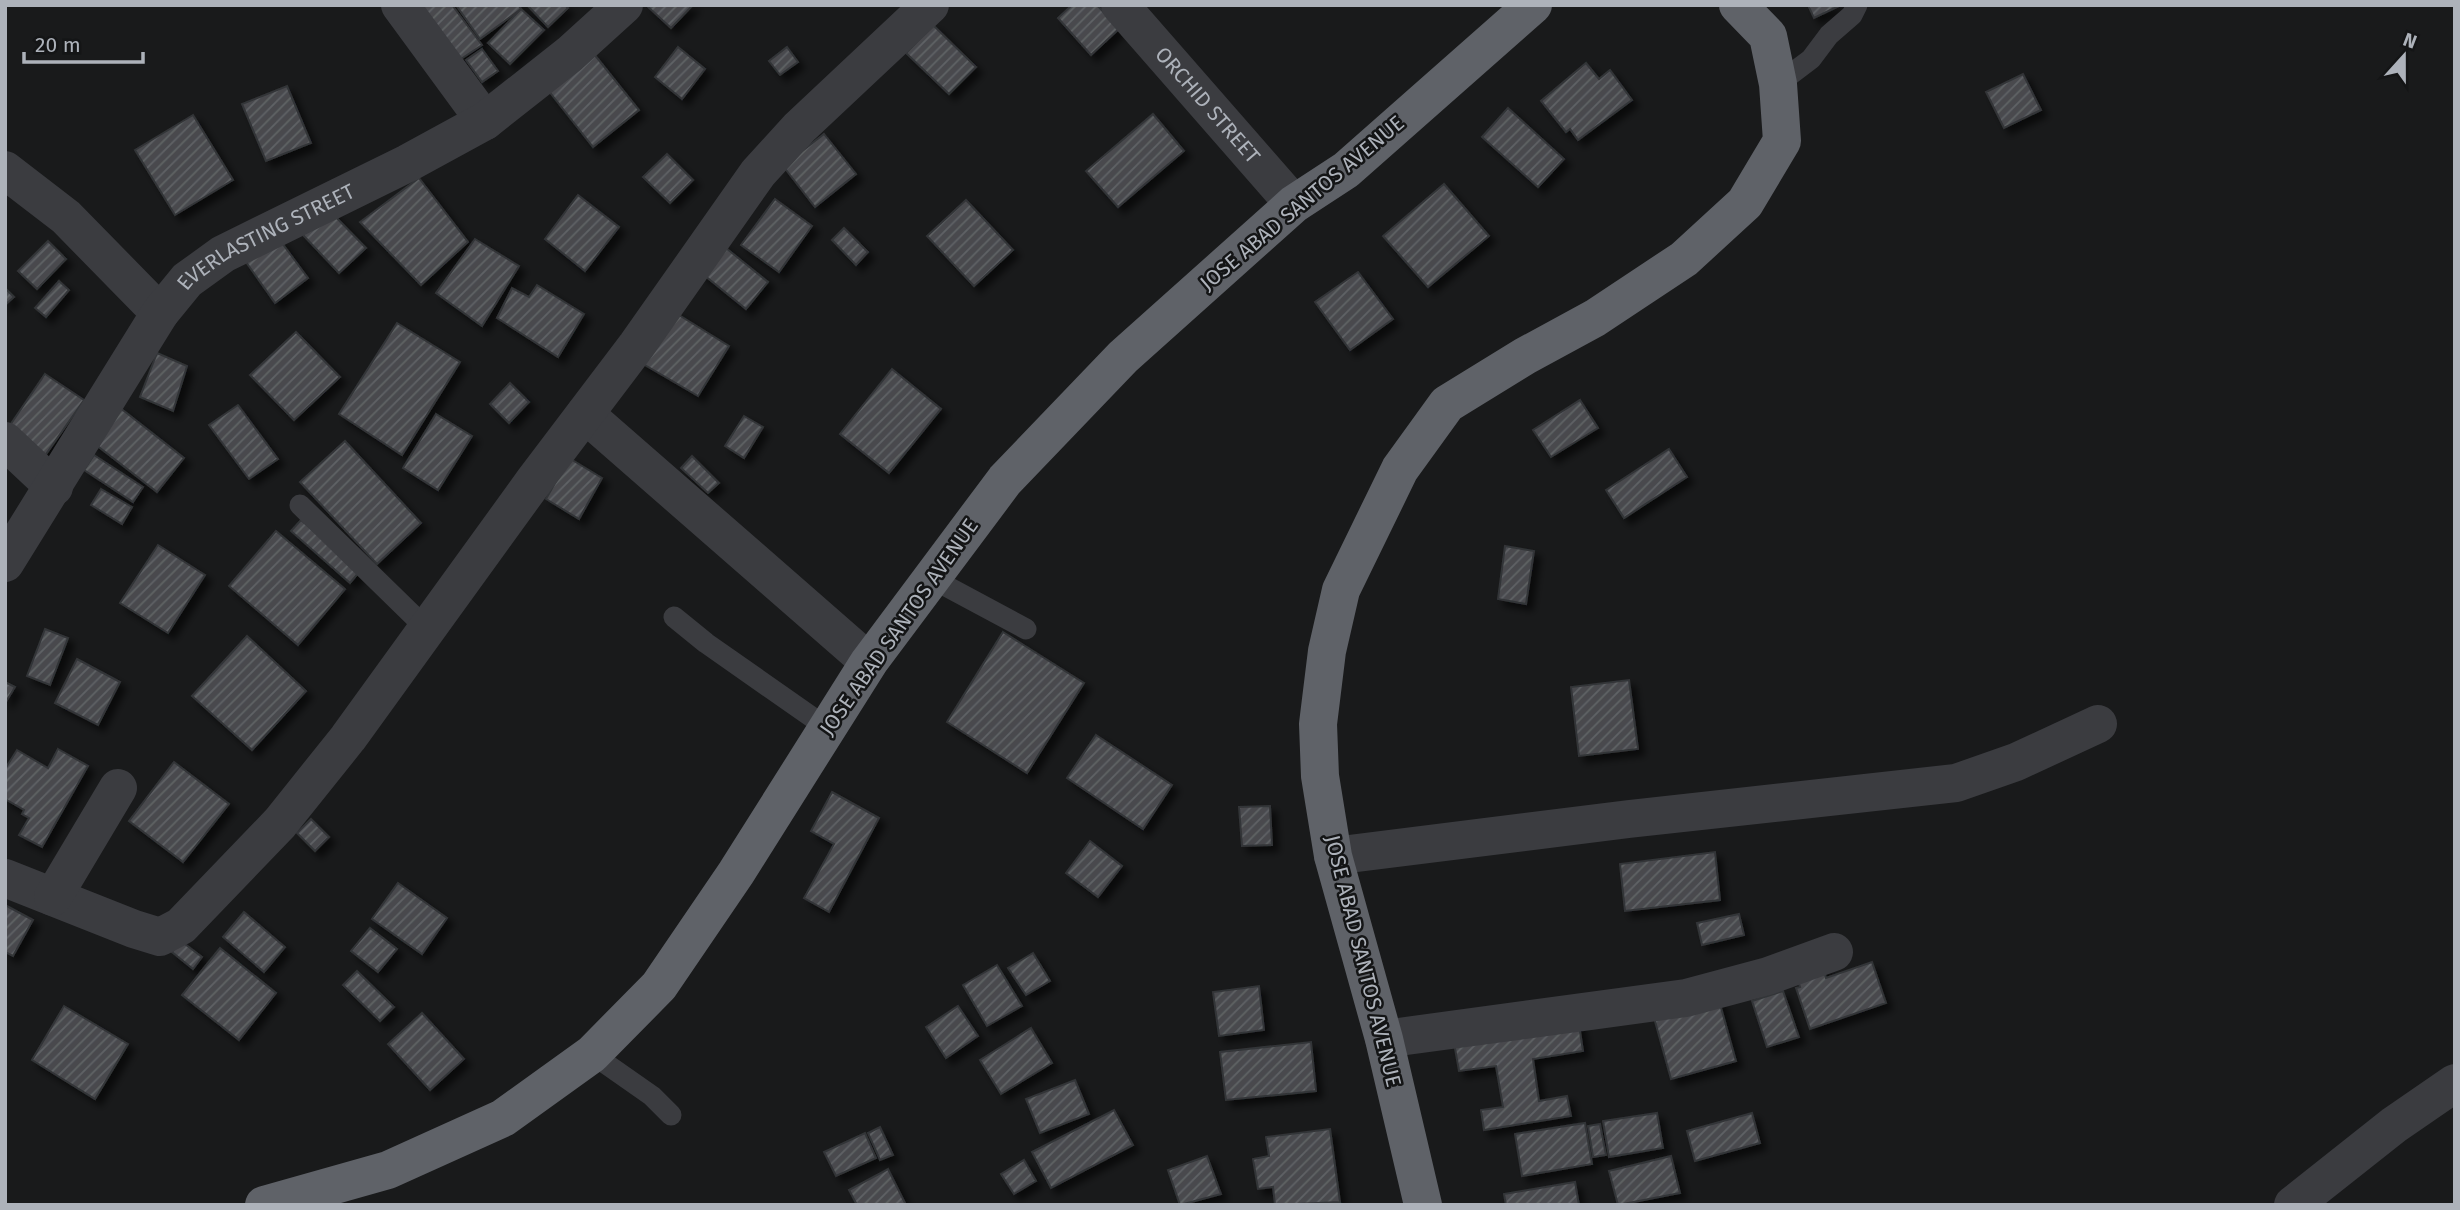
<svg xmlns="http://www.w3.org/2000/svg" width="2460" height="1210" viewBox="0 0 2460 1210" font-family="'Fira Sans',sans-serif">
<defs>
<pattern id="building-hatch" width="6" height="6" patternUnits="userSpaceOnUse" patternTransform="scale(1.75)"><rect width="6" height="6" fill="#484a4e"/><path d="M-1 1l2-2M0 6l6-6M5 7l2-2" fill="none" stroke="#606265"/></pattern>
<filter id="shadow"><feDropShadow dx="6" dy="6" stdDeviation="3.5" flood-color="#0009"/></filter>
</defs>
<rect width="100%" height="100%" fill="#191a1b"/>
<g fill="url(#building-hatch)" stroke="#333437" stroke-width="2" filter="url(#shadow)">
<polygon points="421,5 452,5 482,45 461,59"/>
<polygon points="456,5 519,5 521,9 480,39"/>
<polygon points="527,5 565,5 568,8 548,27"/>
<polygon points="646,5 693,5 671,28"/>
<polygon points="1072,5 1097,5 1119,29 1091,55 1058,18"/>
<polygon points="1808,5 1839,5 1839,6 1814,18"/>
<polygon points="521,9 544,30 510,64 488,43"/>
<polygon points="933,25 976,67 949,94 906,53"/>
<polygon points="678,47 705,69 682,99 655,77"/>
<polygon points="787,47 798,62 780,75 769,61"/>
<polygon points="482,49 498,71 482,82 466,60"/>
<polygon points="594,54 639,110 593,147 548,90"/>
<polygon points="1586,63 1599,79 1610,70 1632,100 1578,140 1570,129 1566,132 1541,101"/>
<polygon points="2023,74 2041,110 2004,128 1986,92"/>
<polygon points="287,86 311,143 266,161 242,104"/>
<polygon points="1508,108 1564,159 1538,187 1482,137"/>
<polygon points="1153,114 1184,151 1118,207 1086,171"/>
<polygon points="193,115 233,180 175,215 135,150"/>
<polygon points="824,134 856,174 815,207 783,166"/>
<polygon points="667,154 693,180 670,203 643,177"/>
<polygon points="419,178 468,242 421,285 360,222"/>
<polygon points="1444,184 1489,236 1428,287 1383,236"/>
<polygon points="578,195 619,227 585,271 545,239"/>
<polygon points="775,199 812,226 779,272 741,245"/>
<polygon points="966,200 1013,250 974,286 927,236"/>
<polygon points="328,209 366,248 339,273 302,234"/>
<polygon points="844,228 868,252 856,265 832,240"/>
<polygon points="279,239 308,278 275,303 246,262"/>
<polygon points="475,239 519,266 482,326 436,293"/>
<polygon points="48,241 66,259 37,289 18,271"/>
<polygon points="721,244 768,282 746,309 699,271"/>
<polygon points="1358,272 1393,319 1350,350 1315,302"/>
<polygon points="59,281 69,290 46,317 35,308"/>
<polygon points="537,285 584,314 558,357 497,318 512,288 529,297"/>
<polygon points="5,288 14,297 5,305"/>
<polygon points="674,312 729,346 698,396 638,361"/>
<polygon points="397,323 460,362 402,455 339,414"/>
<polygon points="296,332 340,377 294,420 250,375"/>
<polygon points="157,353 187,366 173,411 140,397"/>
<polygon points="892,369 941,409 889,473 840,434"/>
<polygon points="45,374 84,400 44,457 6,431"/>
<polygon points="510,383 529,402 509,423 490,404"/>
<polygon points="1580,400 1598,428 1551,457 1533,430"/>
<polygon points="238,405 278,459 249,479 209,425"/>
<polygon points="119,407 184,458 157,492 91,441"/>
<polygon points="436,414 472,436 438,490 403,468"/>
<polygon points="744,416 763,427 744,458 725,446"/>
<polygon points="345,441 421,523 377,564 300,482"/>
<polygon points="1669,449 1687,477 1624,518 1606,490"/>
<polygon points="94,455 143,487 133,502 84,470"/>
<polygon points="692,456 719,483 708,493 681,468"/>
<polygon points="569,458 602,478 579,519 546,499"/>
<polygon points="101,489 132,507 122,524 91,505"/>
<polygon points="301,520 360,571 350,583 291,531"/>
<polygon points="276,531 345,589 298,645 229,586"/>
<polygon points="158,545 205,575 168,633 120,603"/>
<polygon points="1505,546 1534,551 1526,604 1498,599"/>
<polygon points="45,629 68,638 50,685 27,676"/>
<polygon points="1003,632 1084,683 1027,773 947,722"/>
<polygon points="247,636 306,691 252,750 192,696"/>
<polygon points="77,659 120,682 98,725 55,703"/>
<polygon points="1629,680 1638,749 1579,756 1571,687"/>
<polygon points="5,682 15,687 6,702 5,701"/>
<polygon points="1096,735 1172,785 1143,829 1067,778"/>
<polygon points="58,749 88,766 42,847 19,835 29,818 22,814 24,810 5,799 5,769 17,750 48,768"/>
<polygon points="174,762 229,804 183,862 129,821"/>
<polygon points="832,792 879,818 829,912 804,898 834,844 811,831"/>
<polygon points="1270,806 1272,845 1242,846 1239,807"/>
<polygon points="311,819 329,837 315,851 297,833"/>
<polygon points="1090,841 1122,866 1098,897 1066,873"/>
<polygon points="1715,852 1720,900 1625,911 1620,864"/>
<polygon points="398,883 447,918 422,954 372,919"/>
<polygon points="5,905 33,920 13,956 5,952"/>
<polygon points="244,912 285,947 264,972 223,937"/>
<polygon points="1739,914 1744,935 1702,945 1697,923"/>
<polygon points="370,928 397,949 378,972 351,951"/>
<polygon points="181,941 202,957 193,969 172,952"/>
<polygon points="220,948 276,993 239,1040 182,995"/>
<polygon points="1033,953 1050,981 1026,995 1008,968"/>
<polygon points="1872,962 1886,1003 1810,1029 1796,988 1800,987 1795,970 1822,964 1826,978"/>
<polygon points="997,965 1022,1006 987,1026 963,985"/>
<polygon points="357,971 394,1007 380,1021 343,985"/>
<polygon points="1259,986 1264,1030 1219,1036 1213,992"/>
<polygon points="1783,991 1799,1037 1767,1047 1752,1001"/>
<polygon points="1718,997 1736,1061 1671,1079 1653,1014"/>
<polygon points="64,1006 128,1044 95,1099 32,1060"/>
<polygon points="958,1006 978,1036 946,1058 926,1027"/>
<polygon points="422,1013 464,1059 430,1090 388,1044"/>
<polygon points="1578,1018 1583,1051 1533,1059 1539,1101 1567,1096 1571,1116 1484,1130 1481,1110 1503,1107 1496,1066 1459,1071 1453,1037"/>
<polygon points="1031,1028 1052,1063 1001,1094 980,1060"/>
<polygon points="1311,1042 1316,1091 1226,1100 1220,1052"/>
<polygon points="1075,1080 1089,1114 1040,1133 1026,1099"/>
<polygon points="1114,1110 1133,1145 1051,1188 1032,1152"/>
<polygon points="1657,1113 1663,1148 1609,1157 1603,1121"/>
<polygon points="1752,1113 1760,1143 1695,1161 1687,1131"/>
<polygon points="1585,1123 1592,1164 1522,1176 1515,1134"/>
<polygon points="1600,1124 1606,1155 1593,1157 1588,1126"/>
<polygon points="880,1127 893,1155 880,1160 868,1133"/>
<polygon points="1330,1129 1340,1202 1275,1205 1273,1187 1258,1189 1253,1159 1269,1156 1266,1137"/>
<polygon points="865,1133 876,1158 836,1176 824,1152"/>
<polygon points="1207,1156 1221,1194 1180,1205 1168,1170"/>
<polygon points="1671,1156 1680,1193 1618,1205 1609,1171"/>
<polygon points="1024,1160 1036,1181 1014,1194 1001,1174"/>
<polygon points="888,1169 906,1205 857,1205 849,1190"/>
<polygon points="1575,1182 1579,1205 1506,1205 1504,1194"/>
</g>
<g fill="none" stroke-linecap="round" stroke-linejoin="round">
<g stroke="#3b3c40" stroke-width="21">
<polyline points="1778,84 1811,59 1829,35 1852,15 1857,5"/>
<polyline points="300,505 428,630"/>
<polyline points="931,578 1026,629"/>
<polyline points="674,617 706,643 826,727"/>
<polyline points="592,1054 652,1096 671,1115"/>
</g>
<g stroke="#3b3c40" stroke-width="38">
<polyline points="400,5 485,121"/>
<path id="s1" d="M1120,5L1294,204"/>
<polyline points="5,170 66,217 160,313"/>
<polyline points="585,414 869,662"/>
<polyline points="5,441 54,487"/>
<path id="s2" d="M5,563L160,313L187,280L223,254L408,163L485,121L570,54L624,5"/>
<polyline points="1333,856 1629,819 1956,783 2016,762 2098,724"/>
<polyline points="5,878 134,929 160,937 181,926 280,823 348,738 534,481 637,345 758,173 799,128 930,5"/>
<polyline points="53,897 118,788"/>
<polyline points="1384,1039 1686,998 1768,976 1834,952"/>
<polyline points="2293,1205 2394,1125 2455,1083"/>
</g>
<g stroke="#5f6268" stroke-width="38">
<polyline points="264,1205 388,1170 503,1118 592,1054 659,986 736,873 869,662 1005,480 1123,357 1294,204 1346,170 1533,5"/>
<polyline points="1423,1205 1384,1039 1333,856 1320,776 1318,724 1327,651 1341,590 1400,469 1447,404 1525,356 1595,318 1684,259 1745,203 1782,141 1778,84 1768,36 1738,5"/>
</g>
</g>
<g text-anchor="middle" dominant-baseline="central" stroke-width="5" stroke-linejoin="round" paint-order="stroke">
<g font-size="21" fill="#adb2ba" stroke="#141516">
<text stroke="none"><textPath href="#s1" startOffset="133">ORCHID STREET</textPath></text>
<text transform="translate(1302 203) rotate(-40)">JOSE ABAD SANTOS AVENUE</text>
<text stroke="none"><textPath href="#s2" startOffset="427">EVERLASTING STREET</textPath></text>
<text transform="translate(899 627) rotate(-55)">JOSE ABAD SANTOS AVENUE</text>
<text transform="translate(1363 961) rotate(76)">JOSE ABAD SANTOS AVENUE</text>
</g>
</g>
<rect width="2460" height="1210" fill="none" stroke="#adb2ba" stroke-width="14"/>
<g transform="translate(2404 56) rotate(21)" stroke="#141516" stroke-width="5" paint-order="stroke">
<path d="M0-5L12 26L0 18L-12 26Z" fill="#adb2ba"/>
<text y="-10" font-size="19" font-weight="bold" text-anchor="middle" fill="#adb2ba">N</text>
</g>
<path d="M24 52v10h119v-10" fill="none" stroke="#adb2ba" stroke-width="3.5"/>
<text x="35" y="52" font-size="21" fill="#adb2ba" stroke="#141516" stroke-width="5" paint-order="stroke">20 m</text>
</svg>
